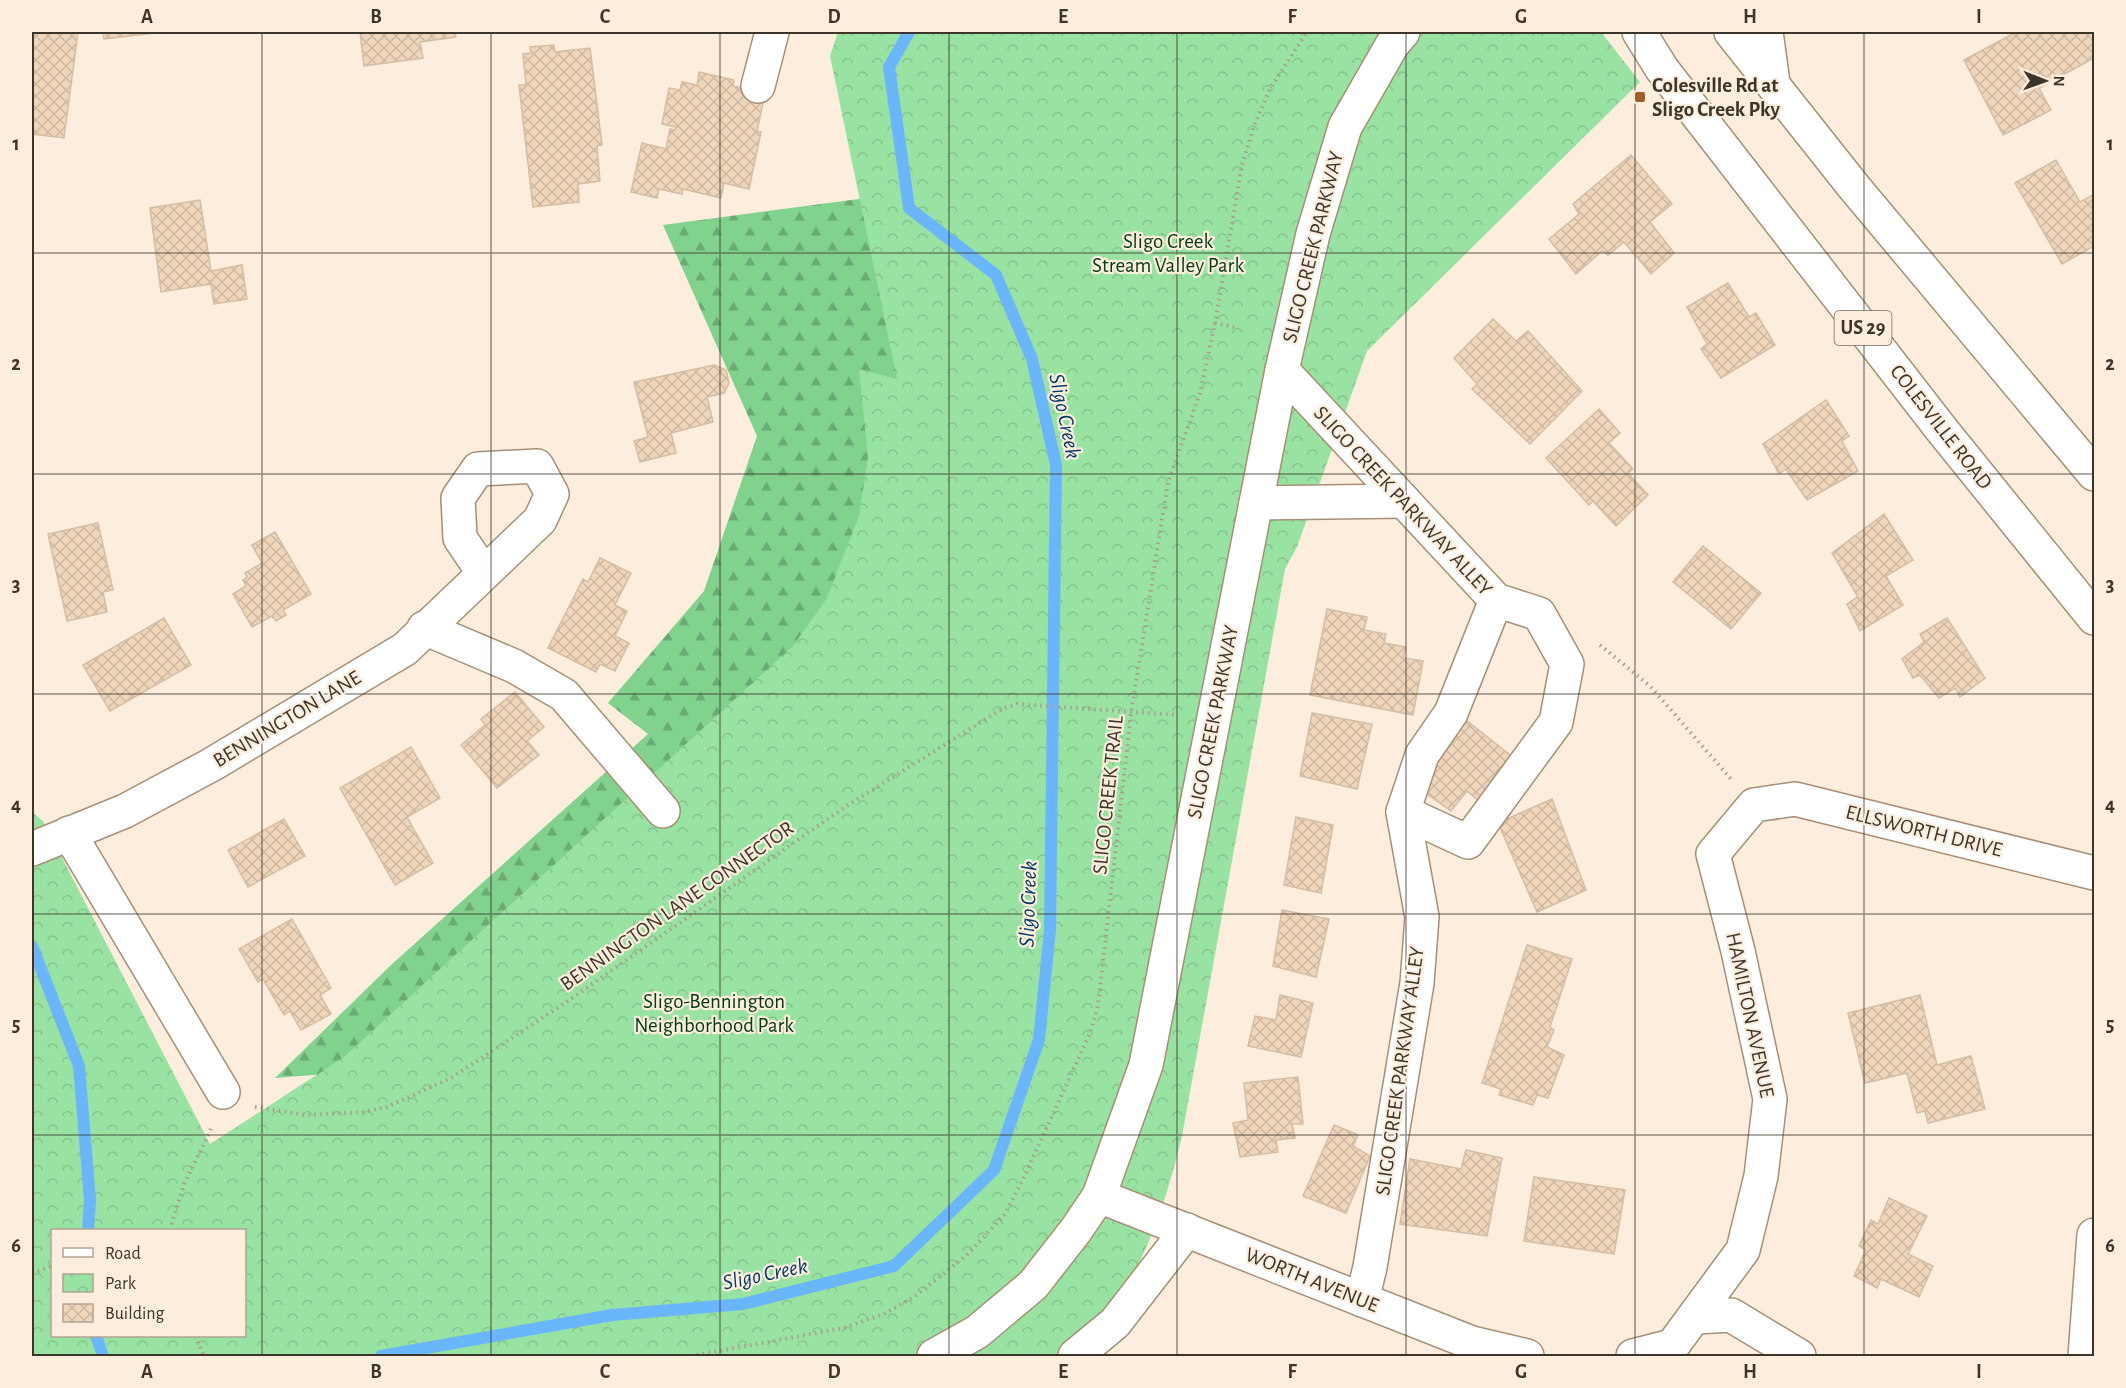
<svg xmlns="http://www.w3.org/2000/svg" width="2126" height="1388" viewBox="0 0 2126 1388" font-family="'Alegreya Sans',sans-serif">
<defs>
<pattern id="forest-firs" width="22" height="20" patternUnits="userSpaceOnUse" patternTransform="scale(1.5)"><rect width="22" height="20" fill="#80d28c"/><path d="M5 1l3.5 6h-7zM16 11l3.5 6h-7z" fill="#6aab73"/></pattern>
<pattern id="park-crowns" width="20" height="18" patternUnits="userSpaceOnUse" patternTransform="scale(1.5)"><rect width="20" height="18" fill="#98e3a1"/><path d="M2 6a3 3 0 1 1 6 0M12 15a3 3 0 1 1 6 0" fill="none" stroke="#84c38b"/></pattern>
<pattern id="building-cross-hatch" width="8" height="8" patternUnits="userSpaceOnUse" patternTransform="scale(1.5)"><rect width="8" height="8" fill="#efd6bb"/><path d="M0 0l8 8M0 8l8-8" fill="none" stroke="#ceb8a1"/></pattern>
</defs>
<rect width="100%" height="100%" fill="#fceddd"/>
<polygon fill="url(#forest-firs)" points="874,197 1184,293 415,1067 275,1078 391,965 648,734 608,703 704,591 757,436 663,225"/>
<path fill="url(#park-crowns)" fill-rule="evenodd" d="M838,32H1601L1640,82L1367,351L1297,547L1285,569L1182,1136C1161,1224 1136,1281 1085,1356H32V812L43,821L210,1144L344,1057L793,646L827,598L859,516L868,457L859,369L897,379L830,56ZM52,1230H244V1336H52Z"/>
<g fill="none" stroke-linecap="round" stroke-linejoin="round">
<g stroke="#6ab6fd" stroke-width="12">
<polyline points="32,946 79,1066 90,1201 88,1230"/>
<polyline points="96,1336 103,1356"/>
<polyline points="381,1356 612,1315 743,1304 894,1266 994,1170 1039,1040 1050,930 1056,465 1032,359 996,275 909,208 889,67 909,32"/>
</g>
</g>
<g fill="url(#building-cross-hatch)" stroke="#d5bda3" stroke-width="1.5">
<polygon points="32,32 78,32 64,138 32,134"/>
<polygon points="103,32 164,32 104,39"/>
<polygon points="360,32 455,32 456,37 420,42 423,58 364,66"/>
<polygon points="2016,32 2094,32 2094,58 2039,88 2051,110 2003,135 1964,60"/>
<polygon points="554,45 555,52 590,48 602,145 597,146 600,181 578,184 579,202 533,207 519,85 526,85 523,54 531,53 530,47"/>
<polygon points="699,72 734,80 733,86 765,93 757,131 761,132 749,189 724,183 721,198 683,189 682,194 659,189 657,198 631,192 642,143 666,149 670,129 675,130 676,127 662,124 669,88 680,90 682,82 697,85"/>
<polygon points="1631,155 1672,204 1650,222 1674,253 1651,274 1624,242 1608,255 1602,251 1576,274 1549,239 1579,214 1573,204"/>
<polygon points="2056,160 2080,202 2093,195 2094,198 2094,246 2062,264 2015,183"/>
<polygon points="200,200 211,271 242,265 247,299 214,304 211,284 161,292 150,208"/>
<polygon points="1728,283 1749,317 1756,313 1775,345 1721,378 1701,349 1707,344 1687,307"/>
<polygon points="1493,319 1516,341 1528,331 1582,391 1530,444 1472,389 1477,384 1454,358"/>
<polygon points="714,365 726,370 729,383 724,393 707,397 713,422 671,433 676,453 640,462 634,441 648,437 634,382"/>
<polygon points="1826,400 1849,436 1842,441 1858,471 1807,500 1786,469 1779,474 1763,444"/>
<polygon points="1599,409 1620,433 1609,443 1633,469 1628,473 1648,495 1616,526 1593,501 1589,505 1546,458"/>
<polygon points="1884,514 1913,560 1886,576 1903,605 1860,631 1847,604 1858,597 1832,553"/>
<polygon points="98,523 113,590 103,592 107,612 67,621 48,534"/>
<polygon points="275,532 311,594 283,610 286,615 276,621 272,616 252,627 233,594 246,586 243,580 247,577 245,573 262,563 252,545"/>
<polygon points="1703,546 1761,593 1731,629 1673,582"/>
<polygon points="600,558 631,573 615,605 627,611 615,636 629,643 615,671 600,664 596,672 548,648 583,579 588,582"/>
<polygon points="1327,609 1367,617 1364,630 1386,634 1384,643 1406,647 1403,658 1423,661 1413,715 1310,695"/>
<polygon points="164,618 191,665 110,711 83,665"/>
<polygon points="1947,618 1985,678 1960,697 1955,688 1939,698 1920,675 1913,678 1902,659 1924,642 1920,634"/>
<polygon points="515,692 544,727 527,741 539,755 497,788 461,745 485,725 481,719"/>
<polygon points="1312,713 1372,724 1357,789 1300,776"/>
<polygon points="1466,720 1515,759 1481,803 1467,791 1451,811 1417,787"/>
<polygon points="411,747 440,798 407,817 433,863 395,885 340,788"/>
<polygon points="1552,799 1586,890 1537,912 1498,823"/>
<polygon points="1296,817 1333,825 1321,893 1284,885"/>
<polygon points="284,819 305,856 248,887 228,850"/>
<polygon points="1282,910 1329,919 1316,977 1273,966"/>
<polygon points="292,919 331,988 320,995 331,1014 301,1030 290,1011 284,1015 263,979 258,982 239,949"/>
<polygon points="1527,945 1572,959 1550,1027 1554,1030 1547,1047 1564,1055 1548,1098 1537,1095 1533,1105 1499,1095 1501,1089 1482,1083"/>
<polygon points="1280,995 1313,1003 1301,1057 1248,1046 1255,1016 1276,1020"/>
<polygon points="1920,995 1937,1065 1971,1056 1985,1109 1928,1123 1925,1111 1917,1113 1907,1073 1865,1083 1848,1013"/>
<polygon points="1298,1077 1303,1124 1292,1124 1295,1138 1276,1140 1278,1152 1240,1157 1233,1123 1248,1120 1244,1083"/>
<polygon points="1334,1125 1358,1135 1353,1146 1370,1156 1346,1213 1303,1196"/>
<polygon points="1466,1150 1502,1158 1487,1236 1400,1224 1410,1159 1461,1169"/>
<polygon points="1534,1177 1625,1190 1614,1254 1524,1241"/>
<polygon points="1889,1198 1927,1216 1908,1254 1933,1266 1919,1297 1881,1279 1877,1288 1854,1276 1866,1250 1859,1246 1871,1220 1878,1224"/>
</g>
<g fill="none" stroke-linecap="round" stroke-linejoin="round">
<defs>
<g id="minor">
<polyline points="758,86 772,32"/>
<polyline points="1282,370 1496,600 1451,713 1422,755 1403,812 1422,917 1417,983 1370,1267 1362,1300"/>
<polyline points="1256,503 1404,501"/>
<polyline points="424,628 514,666 564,695 663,811"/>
<polyline points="1403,812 1468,842 1556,722 1567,664 1539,614 1496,600"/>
<polyline points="69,833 223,1092"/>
<polyline points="32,849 125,811 211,765 405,649 540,520 552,494 537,466 478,469 458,498 460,538 483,572"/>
<polyline points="1099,1196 1472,1343 1527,1356"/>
<polyline points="1696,1317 1731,1315 1799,1356"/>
<polyline points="934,1356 977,1332 1033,1285 1076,1230 1099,1196 1146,1065 1282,370 1313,234 1345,127 1392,45 1403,32"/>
<polyline points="1075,1356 1115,1323 1187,1230"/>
<polyline points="1633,1356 1672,1346"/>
<polyline points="1665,1356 1743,1250 1761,1176 1770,1099 1738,951 1713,854 1754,805 1795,799 2094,873"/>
<polyline points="2085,1356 2094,1235"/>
</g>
<g id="highway">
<polyline points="1639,32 1662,69 1942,430 2094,618"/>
<polyline points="1731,32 1854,187 2094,474"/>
<polyline points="1766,32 1773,83"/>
</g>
</defs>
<use href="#minor" stroke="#a68f76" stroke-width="36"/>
<use href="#highway" stroke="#a68f76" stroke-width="36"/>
<g stroke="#a89b8d" stroke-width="4" stroke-dasharray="1.5 4.5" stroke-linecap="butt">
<polyline points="1215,323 1234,327"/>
<polyline points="1600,645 1650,686 1731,779"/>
<polyline points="255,1107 306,1115 363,1112 387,1107 451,1078 565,1003 845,807 1002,709 1017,704 1178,715"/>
<polyline points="170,1230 184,1184 212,1127"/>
<polyline points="32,1273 52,1266"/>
<polyline points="195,1336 204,1356"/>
<polyline points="691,1356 844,1328 884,1314 914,1297 967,1255 1005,1214 1024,1177 1090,1033 1098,1006 1131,714 1168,482 1200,393 1215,323 1242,165 1254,126 1271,87 1307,32"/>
</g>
<use href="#minor" stroke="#fff" stroke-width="33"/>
<use href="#highway" stroke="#fff" stroke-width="33"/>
</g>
<path fill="none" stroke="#3e352a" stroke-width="1.5" stroke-opacity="0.55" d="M262,32V1356M491,32V1356M720,32V1356M949,32V1356M1177,32V1356M1406,32V1356M1635,32V1356M1864,32V1356M32,253H2094M32,474H2094M32,694H2094M32,914H2094M32,1135H2094"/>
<rect fill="#9e5e27" stroke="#fceddd" stroke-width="2" x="1634" y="91" width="12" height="12" rx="3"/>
<g text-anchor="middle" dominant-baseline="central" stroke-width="4.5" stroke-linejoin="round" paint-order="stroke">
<rect fill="#fceddd" stroke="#776c60" stroke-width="1.5" x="1834.5" y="311" width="57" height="34" rx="4.5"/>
<g font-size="20" font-weight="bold" fill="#3e352a">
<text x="1863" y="328">US 29</text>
</g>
<g font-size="21" font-weight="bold" fill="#3e352a" stroke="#fceddd" text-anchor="start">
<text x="1652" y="85">Colesville Rd at<tspan x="1652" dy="24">Sligo Creek Pky</tspan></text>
</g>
<g font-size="21" fill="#003d11" stroke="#fceddd">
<text x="1168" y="241">Sligo Creek<tspan x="1168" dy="24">Stream Valley Park</tspan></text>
<text x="714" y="1001">Sligo-Bennington<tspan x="714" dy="24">Neighborhood Park</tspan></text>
</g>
<g font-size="21" fill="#3e352a" stroke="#fceddd">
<text transform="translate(1313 247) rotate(-76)">SLIGO CREEK PARKWAY</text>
<text transform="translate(1941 427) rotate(52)">COLESVILLE ROAD</text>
<text transform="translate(1403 501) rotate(47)">SLIGO CREEK PARKWAY ALLEY</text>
<text transform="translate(287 719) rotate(-31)">BENNINGTON LANE</text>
<text transform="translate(1213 722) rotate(-79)">SLIGO CREEK PARKWAY</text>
<text transform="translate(1108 795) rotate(-84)">SLIGO CREEK TRAIL</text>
<text transform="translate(1924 831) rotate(14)">ELLSWORTH DRIVE</text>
<text transform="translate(677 906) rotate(-35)">BENNINGTON LANE CONNECTOR</text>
<text transform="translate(1750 1015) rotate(78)">HAMILTON AVENUE</text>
<text transform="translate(1400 1071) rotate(-82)">SLIGO CREEK PARKWAY ALLEY</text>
<text transform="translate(1312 1280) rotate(22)">WORTH AVENUE</text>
</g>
<g font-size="22" font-style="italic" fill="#003b67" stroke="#fceddd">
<text transform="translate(1065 416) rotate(78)">Sligo Creek</text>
<text transform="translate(1028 904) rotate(-88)">Sligo Creek</text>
<text transform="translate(765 1274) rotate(-12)">Sligo Creek</text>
</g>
</g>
<rect width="2126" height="1388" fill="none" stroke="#fceddd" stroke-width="66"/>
<rect x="51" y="1229" width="195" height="108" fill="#fceddd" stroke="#b0a395" stroke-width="1.5"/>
<rect x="63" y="1248" width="30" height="9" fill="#ffffff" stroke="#b0a395" stroke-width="1.5"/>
<text x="105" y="1259" font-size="18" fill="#3e352a">Road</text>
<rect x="63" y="1274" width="30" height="18" fill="url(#park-crowns)" stroke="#b0a395" stroke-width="1.5"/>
<text x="105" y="1289" font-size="18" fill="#3e352a">Park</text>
<rect x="63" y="1304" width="30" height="18" fill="url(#building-cross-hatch)" stroke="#b0a395" stroke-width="1.5"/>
<text x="105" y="1319" font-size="18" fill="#3e352a">Building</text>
<g transform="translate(2045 81) rotate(91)" stroke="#fceddd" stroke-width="4.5" paint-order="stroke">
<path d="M0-4.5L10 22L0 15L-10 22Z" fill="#3e352a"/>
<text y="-9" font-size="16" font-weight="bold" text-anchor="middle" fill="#3e352a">N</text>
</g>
<rect x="33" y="33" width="2060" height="1322" fill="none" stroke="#3e352a" stroke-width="2"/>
<g font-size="20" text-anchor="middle" font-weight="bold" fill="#3e352a">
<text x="147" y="23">A</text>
<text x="376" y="23">B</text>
<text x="605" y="23">C</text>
<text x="834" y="23">D</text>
<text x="1063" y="23">E</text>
<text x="1292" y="23">F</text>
<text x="1521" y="23">G</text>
<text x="1750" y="23">H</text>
<text x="1979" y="23">I</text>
<text x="16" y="150">1</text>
<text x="2110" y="150">1</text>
<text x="16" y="370">2</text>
<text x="2110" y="370">2</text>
<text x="16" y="591">3</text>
<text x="2110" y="591">3</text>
<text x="16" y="811">4</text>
<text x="2110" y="811">4</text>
<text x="16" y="1031">5</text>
<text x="2110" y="1031">5</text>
<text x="16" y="1252">6</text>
<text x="2110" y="1252">6</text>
<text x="147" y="1378">A</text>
<text x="376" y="1378">B</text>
<text x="605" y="1378">C</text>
<text x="834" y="1378">D</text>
<text x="1063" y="1378">E</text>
<text x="1292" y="1378">F</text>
<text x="1521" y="1378">G</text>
<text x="1750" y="1378">H</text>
<text x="1979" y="1378">I</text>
</g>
</svg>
